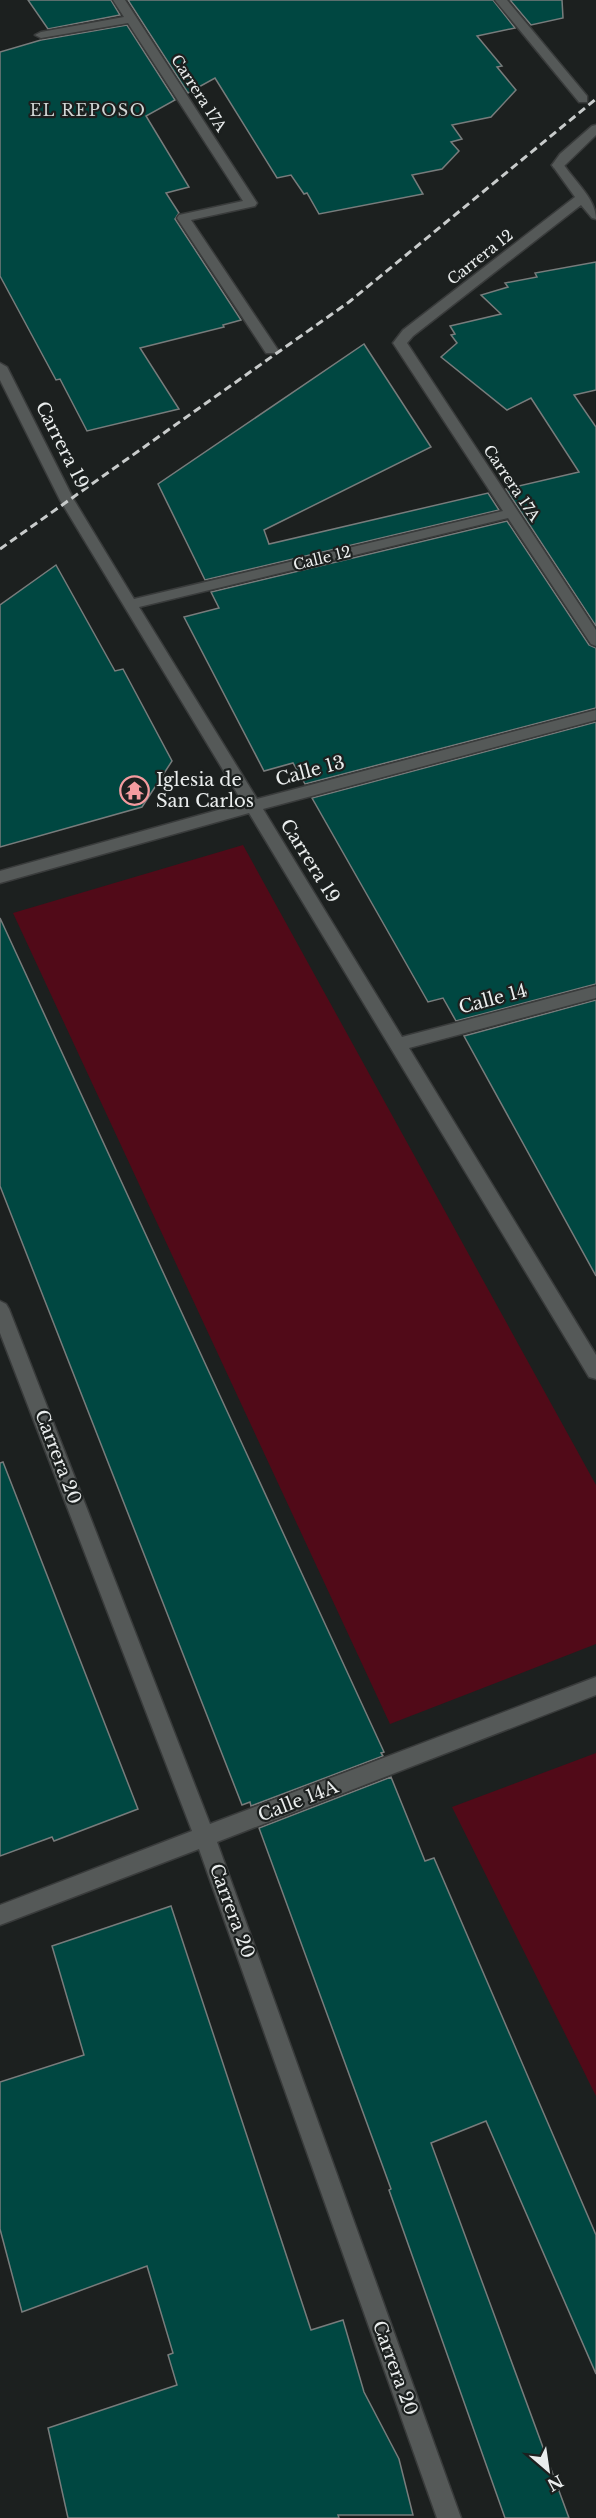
<svg xmlns="http://www.w3.org/2000/svg" width="596" height="2518" viewBox="0 0 596 2518" font-family="'Libre Baskerville',serif">
<rect width="100%" height="100%" fill="#1c201f"/>
<g fill="#510a18">
<polygon points="243,845 596,1485 596,1644 390,1724 13,913"/>
<polygon points="596,1753 596,2096 452,1807"/>
</g>
<g fill="#004741" stroke="#787c7c" stroke-width="1.5">
<polygon points="28,0 111,0 120,15 48,29"/>
<polygon points="128,0 493,0 515,28 477,36 502,66 497,67 516,90 491,117 452,125 462,139 451,142 459,151 442,169 412,175 423,194 319,214 307,193 304,194 291,175 277,178 215,78 188,93"/>
<polygon points="510,0 562,0 563,18 531,25"/>
<polygon points="127,25 175,100 146,116 189,187 166,193 179,213 175,219 241,320 223,325 224,327 140,348 179,409 87,431 60,379 56,380 0,276 0,52 41,40"/>
<polygon points="596,262 596,390 574,395 596,427 596,626 506,489 579,472 531,398 507,410 441,357 457,343 451,335 455,334 450,326 501,314 481,295 508,287 505,283 537,277 535,273"/>
<polygon points="364,344 431,447 264,530 269,544 488,493 499,510 205,580 158,484"/>
<polygon points="507,521 589,645 596,648 596,708 305,784 293,763 264,771 184,617 219,608 211,592"/>
<polygon points="56,565 115,671 123,669 172,761 142,807 0,847 0,605"/>
<polygon points="596,722 596,984 456,1021 443,998 428,1002 312,798"/>
<polygon points="0,918 384,1752 381,1753 383,1756 251,1806 250,1802 242,1805 0,1186"/>
<polygon points="596,1000 596,1276 464,1036"/>
<polygon points="3,1462 138,1809 54,1841 52,1837 0,1856 0,1463"/>
<polygon points="391,1777 425,1861 434,1858 596,2235 596,2374 486,2121 431,2143 569,2518 505,2518 389,2190 391,2189 259,1828"/>
<polygon points="171,1906 311,2330 343,2320 364,2392 399,2459 413,2515 338,2515 339,2518 68,2518 48,2428 177,2385 168,2355 173,2353 147,2266 22,2312 0,2229 0,2082 84,2055 52,1946"/>
</g>
<g fill="none" stroke-linecap="round" stroke-linejoin="round">
<defs>
<polygon id="pedestrian" points="596,125 596,135 562,168 554,168 552,165 560,154 592,126"/>
<g id="minor">
<polygon points="113,0 125,0 257,203 255,206 191,220 278,350 276,353 266,353 177,218 179,215 243,201 128,23 41,38 35,35 41,32 124,17"/>
<polygon points="495,0 507,0 587,96 587,102 579,102"/>
<path d="M558,161L562,162C573,180 596,198 596,219L592,218L581,205L413,336L407,343L596,630V646L591,644L508,518L139,607L257,799L596,710V720L263,809L402,1037L596,986V998L409,1048L596,1355V1379L589,1377L249,813L0,883V871L243,803L60,500L0,380V363L7,367L74,500L134,599L503,511L393,343L403,330L575,197L552,165Z"/>
<polygon points="0,1301 6,1304 9,1309 210,1824 596,1677 596,1695 217,1842 461,2518 437,2518 199,1849 0,1925 0,1905 192,1831 0,1333"/>
</g>
</defs>
<use href="#pedestrian" stroke="#393b3b" stroke-width="3"/>
<use href="#minor" stroke="#393b3b" stroke-width="3"/>
<use href="#pedestrian" fill="#555958" fill-rule="evenodd"/>
<use href="#minor" fill="#555958" fill-rule="evenodd"/>
<polyline stroke="#c8cbcb" stroke-width="3" stroke-dasharray="8 4.5" stroke-linecap="butt" points="0,549 349,302 596,99"/>
</g>
<defs>
<symbol id="temple-ring" viewBox="-11 -11 22 22"><circle r="9.5" fill="#1c201f" stroke="#f49b9f" stroke-width="1.5"/><path d="M0-6L5-2H3V0L6.5 2.5H4V6H1.5V3h-3V6H-4V2.5H-6.5L-3 0V-2H-5Z" fill="#f49b9f"/></symbol>
</defs>
<g fill-rule="evenodd">
<use href="#temple-ring" x="118" y="774" width="33" height="33"/>
</g>
<g text-anchor="middle" dominant-baseline="central" stroke-width="4.5" stroke-linejoin="round" paint-order="stroke">
<g font-size="15" fill="#eaeded" stroke="#1c201f">
<text transform="translate(199 93) rotate(57)">Carrera 17A</text>
<text transform="translate(480 257) rotate(-38)">Carrera 12</text>
<text transform="translate(512 483) rotate(56)">Carrera 17A</text>
<text transform="translate(322 558) rotate(-14)">Calle 12</text>
</g>
<g font-size="16" letter-spacing="1.5" fill="#d1d6d5" stroke="#1c201f">
<text x="88" y="110">EL REPOSO</text>
</g>
<g font-size="18" fill="#eaeded" stroke="#1c201f">
<text transform="translate(62 445) rotate(63)">Carrera 19</text>
<text transform="translate(310 771) rotate(-15)">Calle 13</text>
<text transform="translate(310 861) rotate(58)">Carrera 19</text>
<text transform="translate(493 999) rotate(-15)">Calle 14</text>
<text transform="translate(58 1457) rotate(69)">Carrera 20</text>
<text transform="translate(298 1801) rotate(-21)">Calle 14A</text>
<text transform="translate(232 1911) rotate(70)">Carrera 20</text>
<text transform="translate(395 2368) rotate(70)">Carrera 20</text>
</g>
<g font-size="18" fill="#eaeded" stroke="#1c201f" text-anchor="start">
<text x="156" y="780">Iglesia de<tspan x="156" dy="21">San Carlos</tspan></text>
</g>
</g>
<g transform="translate(548 2470) rotate(151)" stroke="#1c201f" stroke-width="4.5" paint-order="stroke">
<path d="M0-4.5L10 22L0 15L-10 22Z" fill="#eaeded"/>
<text y="-9" font-size="16" font-weight="bold" text-anchor="middle" fill="#eaeded">N</text>
</g>
</svg>
